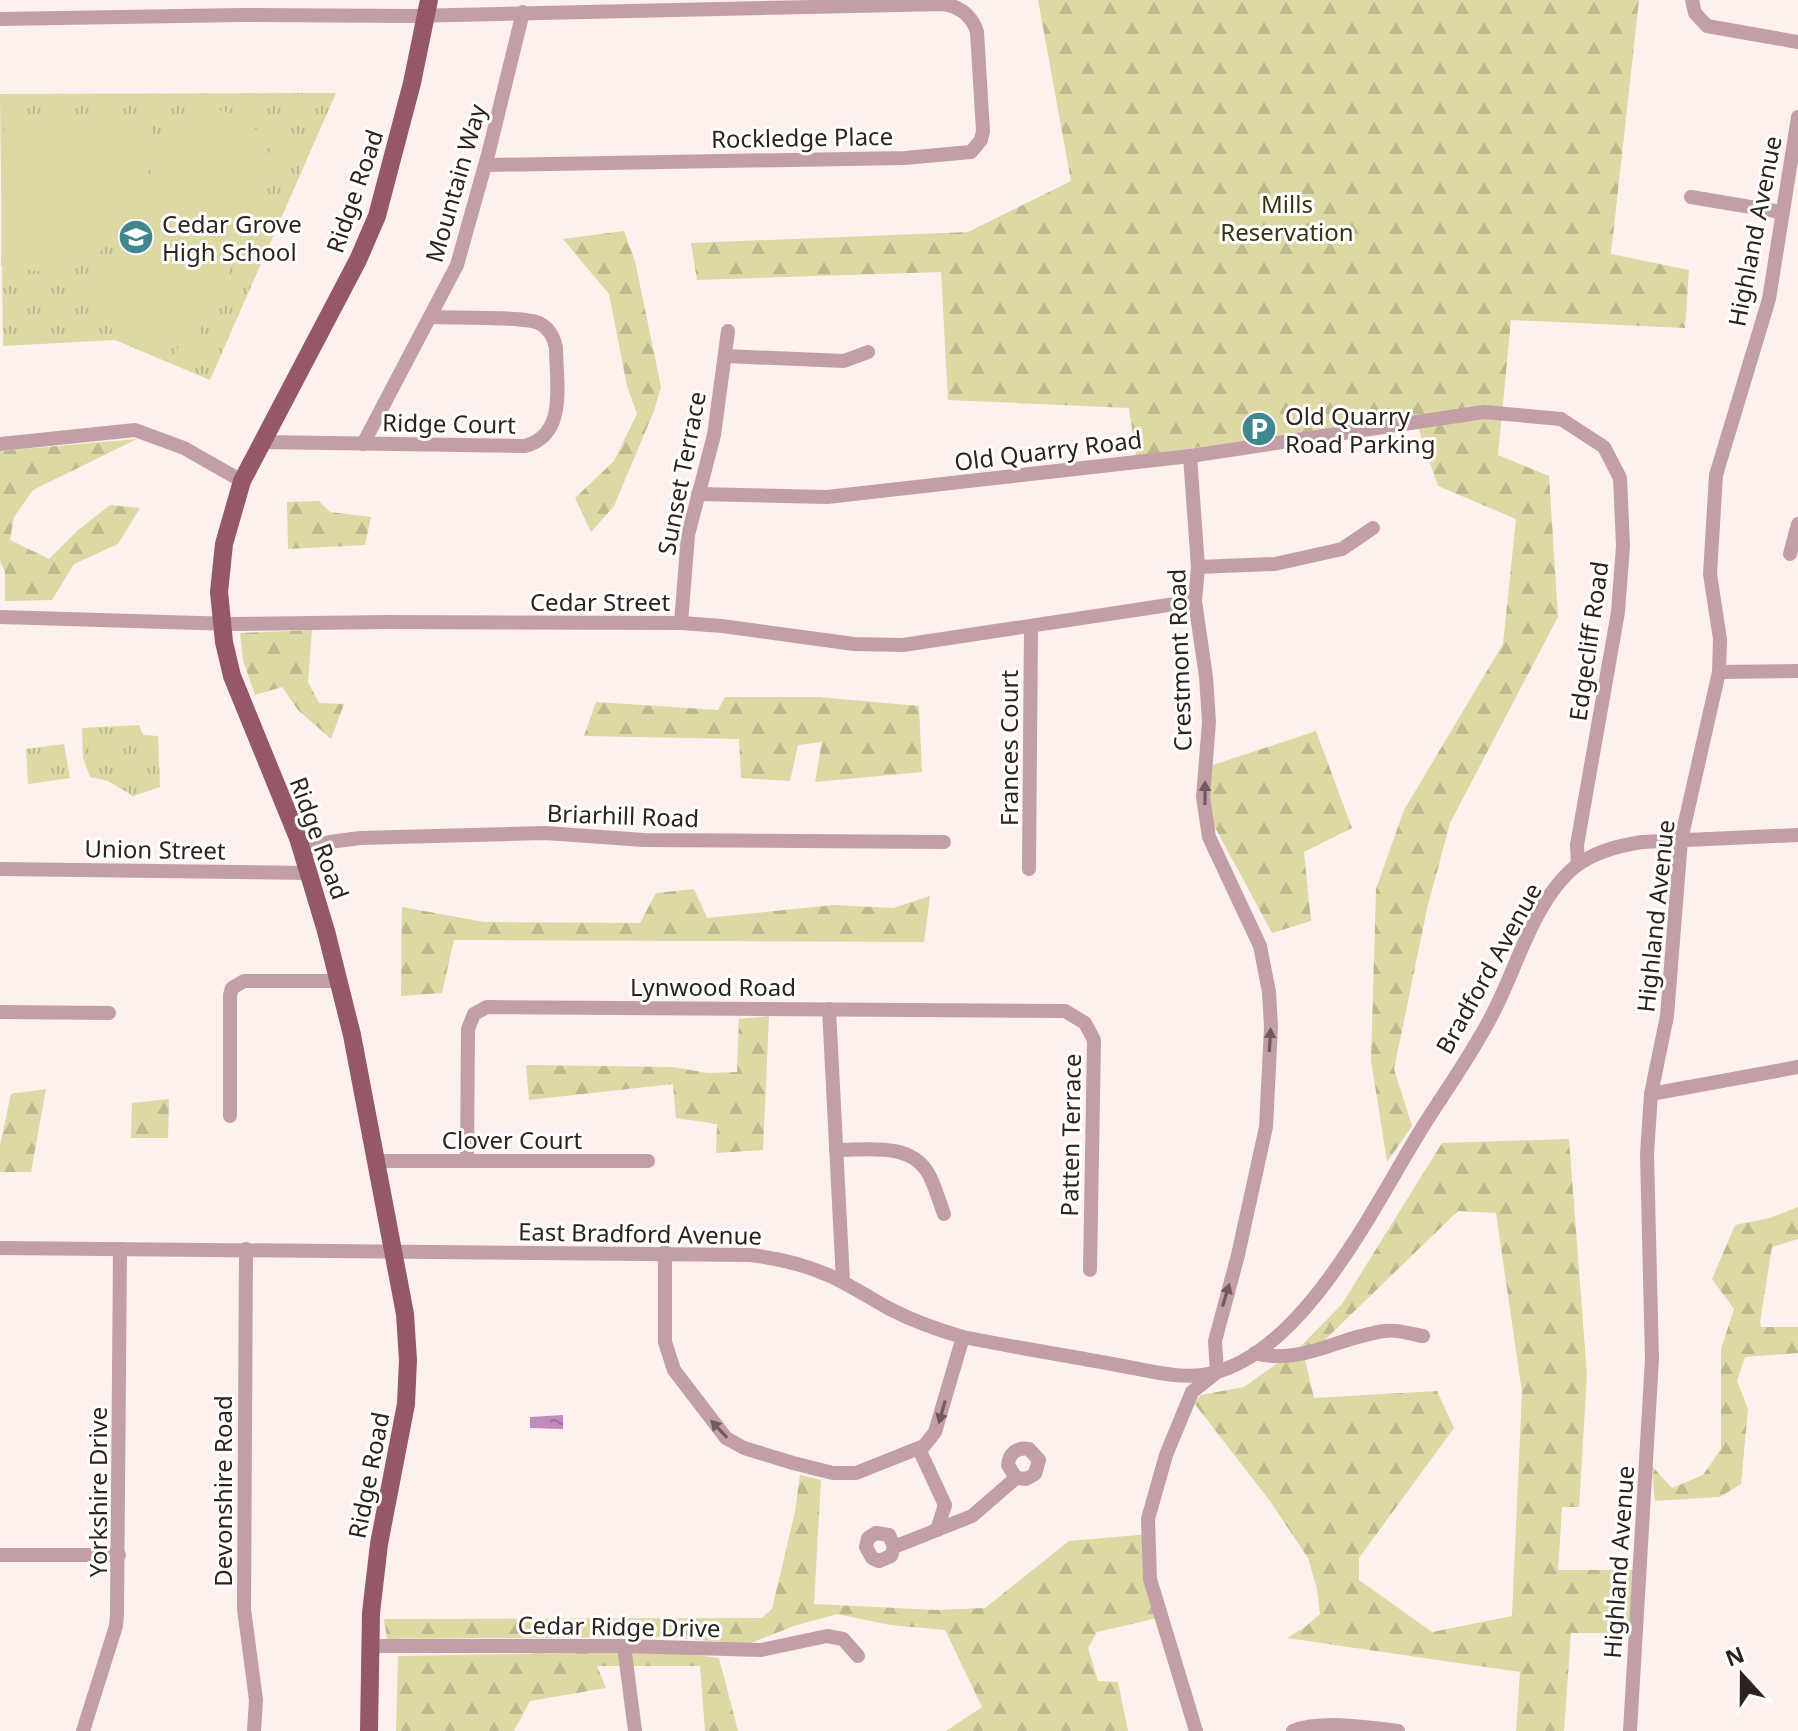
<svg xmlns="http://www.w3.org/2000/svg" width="1798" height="1731" viewBox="0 0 1798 1731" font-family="'Noto Sans',sans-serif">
<defs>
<pattern id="grass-tufts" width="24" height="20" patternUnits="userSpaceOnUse" patternTransform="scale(2)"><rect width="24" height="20" fill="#ddd8a4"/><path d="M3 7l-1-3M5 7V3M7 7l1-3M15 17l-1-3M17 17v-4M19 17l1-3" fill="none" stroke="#beb98d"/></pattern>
<pattern id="forest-firs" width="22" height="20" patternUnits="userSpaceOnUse" patternTransform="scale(2)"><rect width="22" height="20" fill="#ddd8a4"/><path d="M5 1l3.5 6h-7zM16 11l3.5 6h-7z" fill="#beb98d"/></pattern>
<pattern id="water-ripples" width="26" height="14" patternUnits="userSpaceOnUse" patternTransform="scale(2)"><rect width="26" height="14" fill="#c28bbd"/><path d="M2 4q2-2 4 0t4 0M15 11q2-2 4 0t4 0" fill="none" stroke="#9e7199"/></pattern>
</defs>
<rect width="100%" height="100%" fill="#fef0ec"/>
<g fill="url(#grass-tufts)">
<polygon points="336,93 210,380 115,340 3,346 0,94"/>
<polygon points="139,725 143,735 158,736 160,787 133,796 108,781 90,777 83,758 82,728"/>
<polygon points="64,744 70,778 28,784 26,749"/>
</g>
<g fill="url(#forest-firs)" fill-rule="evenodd">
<polygon points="1038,0 1639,0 1611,254 1689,270 1685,328 1511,320 1498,455 1549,476 1558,617 1450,823 1427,909 1394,1069 1412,1126 1387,1162 1371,1060 1376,889 1404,810 1503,644 1516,519 1438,486 1415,418 1136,456 1129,408 948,400 941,272 697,280 691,243 968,232 1071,181"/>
<polygon points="624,231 635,261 661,387 654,411 614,506 591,532 575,498 614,461 637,414 627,386 609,294 563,239"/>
<polygon points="137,439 33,490 14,517 10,540 49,559 77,531 110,505 140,508 118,544 74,564 52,600 5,601 5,572 0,561 0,451"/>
<polygon points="319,501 330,512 371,517 365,545 288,549 287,502"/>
<polygon points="312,630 308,682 319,703 344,704 331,739 298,710 282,687 255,695 243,660 240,633"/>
<polygon points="725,697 818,697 919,706 922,772 815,782 822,742 798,745 790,781 741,778 739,739 584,736 596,702 718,710"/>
<polygon points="1316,731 1352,828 1304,852 1311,921 1272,933 1210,818 1210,766"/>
<polygon points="694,889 707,918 834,905 893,908 930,896 924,942 454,940 442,993 401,996 402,907 484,922 640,923 656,893"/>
<polygon points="769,1016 763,1150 716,1153 717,1124 676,1118 673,1084 529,1100 526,1065 672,1067 708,1073 737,1072 739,1019"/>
<polygon points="46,1089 31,1172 0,1172 0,1145 11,1094"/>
<polygon points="169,1099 168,1138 131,1138 132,1103"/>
<path d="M1569,1139L1587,1375L1579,1507H1562L1558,1570H1642L1637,1633H1571L1564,1731H1516L1520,1672L1287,1638L1305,1627L1320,1614L1317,1589L1308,1558L1270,1501L1194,1403L1201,1395L1244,1387L1300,1347L1342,1304L1442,1143ZM1458,1211L1496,1213L1522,1392L1512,1616L1432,1632L1359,1580V1558L1454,1428L1437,1391L1314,1398L1305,1359Z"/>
<polygon points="1798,1207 1798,1239 1772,1247 1760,1322 1761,1327 1798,1327 1798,1353 1745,1357 1737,1381 1748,1409 1741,1484 1720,1497 1655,1501 1651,1465 1672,1488 1703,1475 1721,1449 1721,1349 1734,1309 1712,1279 1735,1225 1770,1218"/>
<polygon points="800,1475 821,1480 814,1604 936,1610 985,1608 1069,1541 1150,1534 1162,1617 1097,1632 1088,1648 1098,1681 1118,1682 1128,1731 946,1731 982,1707 945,1630 890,1625 837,1614 794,1626 748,1644 663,1637 387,1639 384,1619 762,1618 772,1609 795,1512"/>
<polygon points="614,1652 689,1654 719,1658 738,1731 705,1731 700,1666 597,1666 606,1688 530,1701 514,1731 396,1731 398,1656"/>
</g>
<g fill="#ddd8a4">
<path d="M215,110C243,112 261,128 268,155L274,144L285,150L187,358L176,353L180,343C133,364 88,324 102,275L169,134L189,116Z"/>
<polygon points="15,119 148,123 154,142 152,164 116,239 88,261 65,269 43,272 1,266 4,129 8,120"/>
</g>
<polygon fill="url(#water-ripples)" points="563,1415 563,1429 530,1428 530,1417"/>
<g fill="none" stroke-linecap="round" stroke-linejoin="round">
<g stroke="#c29fa7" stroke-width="14">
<polyline points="1692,0 1695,13 1707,26 1798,42"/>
<path d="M0,19L241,15L410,16L944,4C961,7 972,16 977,32L983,131L981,140L971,152L905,158L486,165"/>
<polyline points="1691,197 1781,212"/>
<polyline points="725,356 844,361 868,352"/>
<path d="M262,442L525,446C568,435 556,382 556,348C554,337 549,328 539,323C522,316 453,318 431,317"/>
<polyline points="0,444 135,430 184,448 242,481"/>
<polyline points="363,444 457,265 489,151 523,12"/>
<polyline points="1190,456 1198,567 1195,601 1206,677 1209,722 1203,797 1209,837 1260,946 1269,992 1271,1027 1266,1127 1238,1255 1215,1341 1217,1372 1192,1392 1166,1455 1148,1519 1150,1579 1196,1731"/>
<polyline points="698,494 827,497 1190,456 1484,412 1561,419 1604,447 1620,478 1623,546 1618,612 1577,845 1578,864"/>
<polyline points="1790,554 1798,524"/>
<polyline points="1198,567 1275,564 1342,549 1373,528"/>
<polyline points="0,617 233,624 386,622 681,623 722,626 854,644 903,645 1195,601"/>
<polyline points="681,623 688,535 714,435 728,331"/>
<polyline points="1719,672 1798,671"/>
<polyline points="302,851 330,842 360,838 545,833 644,840 944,842"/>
<polyline points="0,869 309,873"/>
<polyline points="1029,869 1031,627"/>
<polyline points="829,1009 843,1281"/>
<polyline points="0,1012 109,1013"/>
<polyline points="1651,1094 1798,1067"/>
<polyline points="230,1116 230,995 232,988 244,981 339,981"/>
<path d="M836,1150C867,1150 910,1142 928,1173C935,1185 939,1201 944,1214"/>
<polyline points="376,1161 648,1161"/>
<polyline points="467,1161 468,1029 474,1014 487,1007 1065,1011 1085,1023 1094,1040 1090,1270"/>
<path d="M0,1248L750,1255C777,1258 803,1264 828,1275C849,1284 868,1297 888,1308C911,1320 938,1330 963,1337C1013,1347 1063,1355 1112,1364C1143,1369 1177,1380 1208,1374C1302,1356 1373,1208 1419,1133C1443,1094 1471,1056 1492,1015C1517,968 1531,908 1570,871C1589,853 1616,846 1642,842L1798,835"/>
<polyline points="246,1249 244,1609 256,1700 254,1731"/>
<polyline points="665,1252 665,1342 674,1370 726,1438 744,1448 793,1463 833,1473 856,1473 924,1446 935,1432 963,1337"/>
<path d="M1255,1353C1300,1366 1341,1336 1385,1331C1397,1329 1411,1334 1423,1336"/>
<polyline points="919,1449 945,1505 937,1530"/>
<path d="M894,1547L891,1556L879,1561L872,1558L866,1547L868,1538L876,1533L889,1535L894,1547L972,1516L1016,1478L1026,1479L1035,1474L1039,1460L1029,1449C1017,1447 1009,1453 1008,1465L1016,1478"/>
<polyline points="0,1555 119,1555"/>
<polyline points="369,1646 624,1646 761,1650 827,1636 843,1639 858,1656"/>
<polyline points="624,1646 635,1731"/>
<polyline points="83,1731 116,1626 117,1614 120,1249"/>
<path d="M1293,1731C1320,1720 1370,1727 1398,1731"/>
<polyline points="1630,1731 1652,1359 1647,1154 1651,1094 1667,1016 1681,840 1719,672 1720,639 1710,574 1716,475 1769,299 1798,117"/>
</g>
<polyline stroke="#945868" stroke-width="18" points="369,1731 371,1613 379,1544 406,1404 408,1360 405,1314 352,1035 326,931 298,838 232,676 224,642 219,592 224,544 242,481 358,260 377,216 412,83 429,0"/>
</g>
<defs><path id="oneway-solid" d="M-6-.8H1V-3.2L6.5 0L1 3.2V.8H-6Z" transform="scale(2)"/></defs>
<g fill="#715a5c">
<use href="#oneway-solid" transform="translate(1205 793) rotate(-90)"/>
<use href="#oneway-solid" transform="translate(1270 1040) rotate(-87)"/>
<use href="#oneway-solid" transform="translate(1226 1295) rotate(-73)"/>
<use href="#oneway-solid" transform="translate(942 1412) rotate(106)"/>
<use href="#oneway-solid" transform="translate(719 1429) rotate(-133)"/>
</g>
<defs>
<symbol id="school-disc" viewBox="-11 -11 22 22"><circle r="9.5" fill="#40888e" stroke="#fff"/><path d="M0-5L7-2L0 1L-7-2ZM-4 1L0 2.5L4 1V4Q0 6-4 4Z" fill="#fff"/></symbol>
<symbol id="parking-disc" viewBox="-11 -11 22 22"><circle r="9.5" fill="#40888e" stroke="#fff"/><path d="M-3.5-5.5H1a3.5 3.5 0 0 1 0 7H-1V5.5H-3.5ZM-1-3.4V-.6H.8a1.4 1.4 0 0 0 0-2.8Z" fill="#fff"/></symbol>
</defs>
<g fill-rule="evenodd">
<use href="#school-disc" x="116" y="217" width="40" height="40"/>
<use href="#parking-disc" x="1239" y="409" width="40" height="40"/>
</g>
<g text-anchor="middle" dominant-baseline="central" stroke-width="6" stroke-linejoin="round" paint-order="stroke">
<g font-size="24" fill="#2e221e" stroke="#fff">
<text transform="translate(802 137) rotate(-1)">Rockledge Place</text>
<text transform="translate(455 183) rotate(-74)">Mountain Way</text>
<text transform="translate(354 191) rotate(-71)">Ridge Road</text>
<text transform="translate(1754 231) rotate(-79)">Highland Avenue</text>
<text transform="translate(449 423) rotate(1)">Ridge Court</text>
<text transform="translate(1048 450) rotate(-7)">Old Quarry Road</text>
<text transform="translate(681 473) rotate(-79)">Sunset Terrace</text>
<text x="600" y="601">Cedar Street</text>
<text transform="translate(1588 641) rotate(-82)">Edgecliff Road</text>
<text transform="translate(1179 660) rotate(-92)">Crestmont Road</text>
<text transform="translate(1008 748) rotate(-90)">Frances Court</text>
<text transform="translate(623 815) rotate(2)">Briarhill Road</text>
<text transform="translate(320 838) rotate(70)">Ridge Road</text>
<text transform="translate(155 849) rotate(1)">Union Street</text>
<text transform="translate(1655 916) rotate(-84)">Highland Avenue</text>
<text transform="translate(1488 968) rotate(-61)">Bradford Avenue</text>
<text x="713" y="986">Lynwood Road</text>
<text transform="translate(1070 1135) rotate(-89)">Patten Terrace</text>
<text x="512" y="1139">Clover Court</text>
<text transform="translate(640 1233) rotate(1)">East Bradford Avenue</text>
<text transform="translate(368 1475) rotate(-79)">Ridge Road</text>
<text transform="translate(222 1491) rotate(-90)">Devonshire Road</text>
<text transform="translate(97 1492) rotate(-90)">Yorkshire Drive</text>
<text transform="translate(1618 1562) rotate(-86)">Highland Avenue</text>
<text transform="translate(619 1626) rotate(1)">Cedar Ridge Drive</text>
</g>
<g font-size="24" fill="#383413" stroke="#fff">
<text x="1287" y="203">Mills<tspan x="1287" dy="28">Reservation</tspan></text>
</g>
<g font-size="24" fill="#2e221e" stroke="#fff" text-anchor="start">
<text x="162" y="223">Cedar Grove<tspan x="162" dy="28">High School</tspan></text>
<text x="1285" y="415">Old Quarry<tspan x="1285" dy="28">Road Parking</tspan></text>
</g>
</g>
<g transform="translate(1742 1675) rotate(339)" stroke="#ffffff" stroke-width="6" paint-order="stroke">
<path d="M0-6L14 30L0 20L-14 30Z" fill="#2e221e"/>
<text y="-12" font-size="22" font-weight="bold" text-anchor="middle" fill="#2e221e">N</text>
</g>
</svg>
